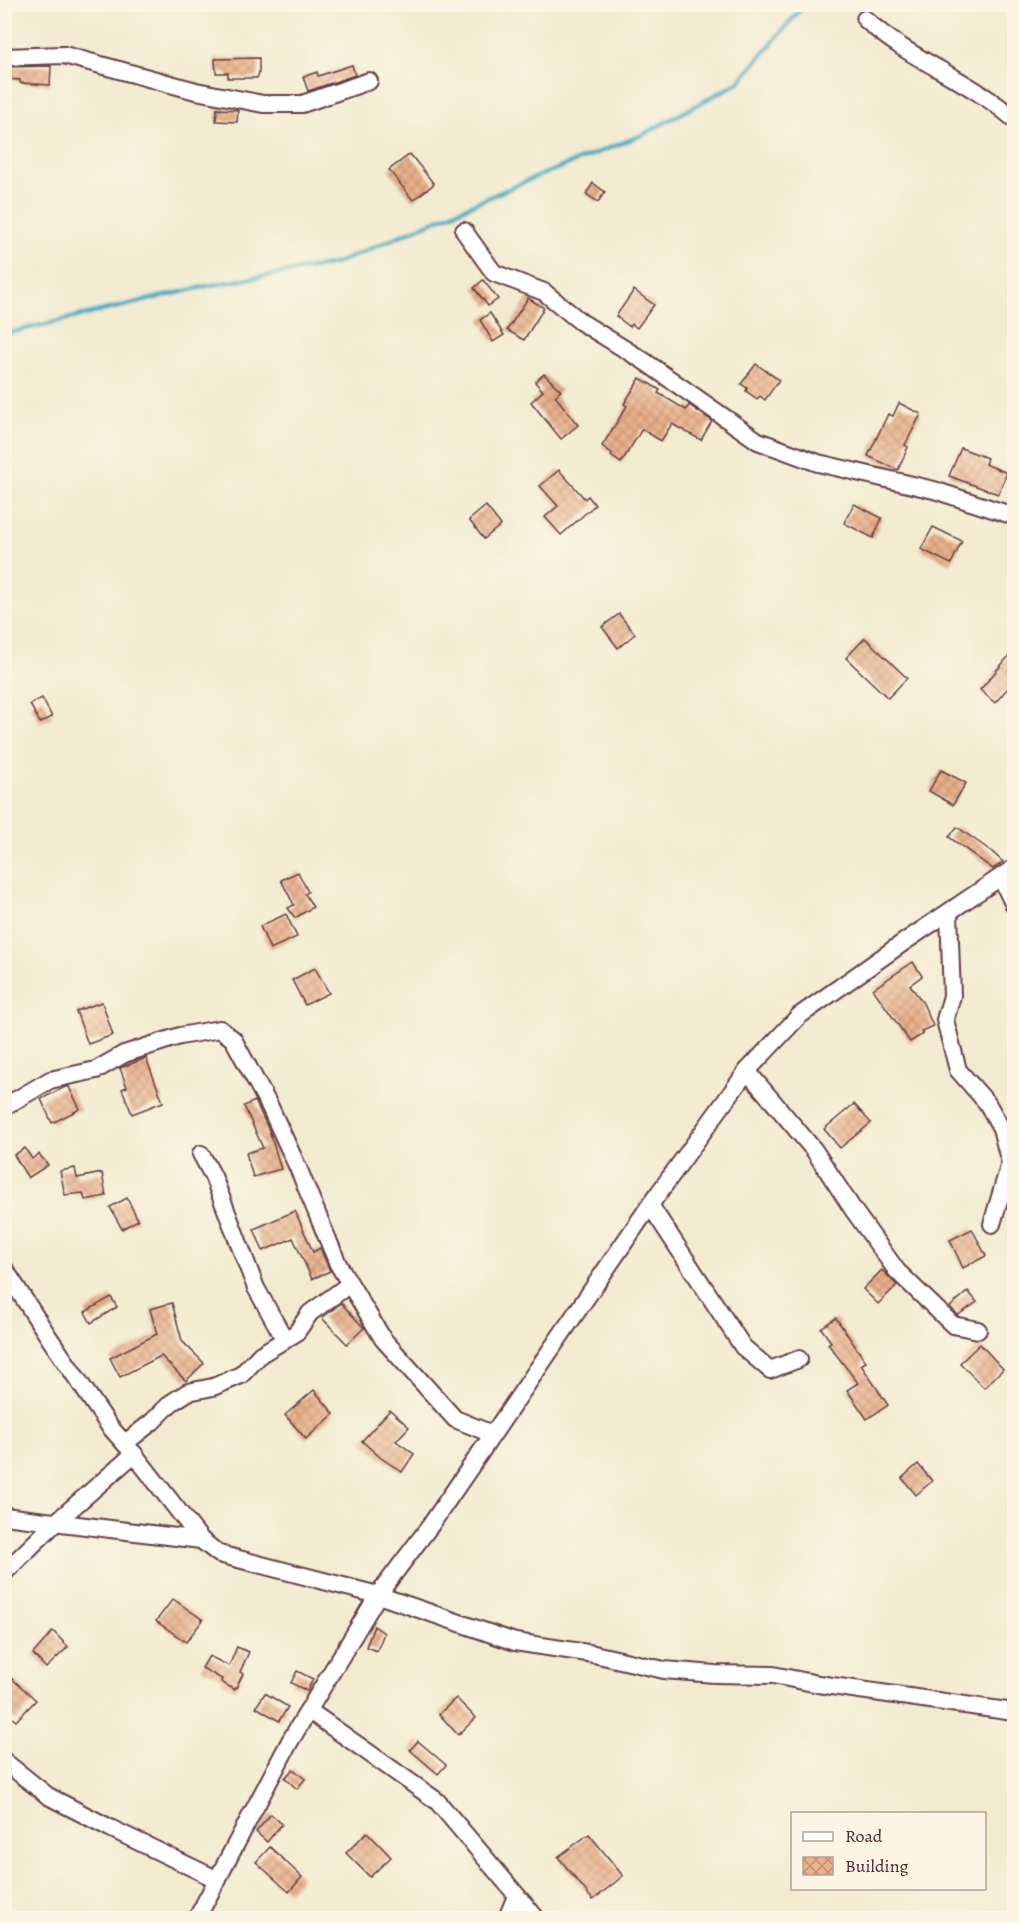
<svg xmlns="http://www.w3.org/2000/svg" width="1019" height="1923" viewBox="0 0 1019 1923" font-family="Alegreya,serif">
<defs>
<pattern id="building-cross-hatch" width="8" height="8" patternUnits="userSpaceOnUse" patternTransform="scale(1.5)"><rect width="8" height="8" fill="#eab18a"/><path d="M0 0l8 8M0 8l8-8" fill="none" stroke="#c08f71"/></pattern>
</defs>
<rect width="100%" height="100%" fill="#fcf5e5"/>
<filter id="ink" filterUnits="userSpaceOnUse"><feTurbulence type="fractalNoise" baseFrequency=".0167" numOctaves="2"/><feDisplacementMap in="SourceGraphic" scale="12" xChannelSelector="R" yChannelSelector="G"/><feConvolveMatrix kernelMatrix="1 2 1 2 8 2 1 2 1" color-interpolation-filters="sRGB"/></filter>
<filter id="wash" filterUnits="userSpaceOnUse"><feTurbulence type="fractalNoise" baseFrequency=".008" numOctaves="4" result="noise"/><feDisplacementMap in="SourceGraphic" scale="24" xChannelSelector="R" yChannelSelector="G"/><feGaussianBlur stdDeviation="1.35" result="paint"/><feColorMatrix in="noise" values="0 0 0 0 0 0 0 0 0 0 0 0 0 0 0 0 0 1.4 0 .05"/><feComposite in="paint" operator="in"/></filter>
<g filter="url(#wash)">
<rect width="100%" height="100%" fill="#f2ebd0"/>
<g fill="none" stroke-linecap="round" stroke-linejoin="round">
<polyline stroke="#41a8c1" stroke-width="4.5" points="4,334 207,286 335,264 531,179 642,135 739,82 805,4"/>
</g>
<g id="blocks">
<g fill="url(#building-cross-hatch)">
<polygon points="259,58 259,73 257,78 228,78 228,73 216,73 215,59"/>
<polygon points="352,65 355,75 308,91 303,77 317,72 318,76"/>
<polygon points="51,66 50,85 20,83 20,80 4,79 4,67"/>
<polygon points="217,109 238,110 237,122 216,121"/>
<polygon points="410,154 434,184 413,200 389,170"/>
<polygon points="593,183 605,192 598,202 586,194"/>
<polygon points="483,280 498,299 488,306 474,288"/>
<polygon points="634,290 654,305 637,328 632,324 630,327 616,316"/>
<polygon points="528,298 544,308 524,340 507,330"/>
<polygon points="490,313 504,335 493,342 480,320"/>
<polygon points="756,364 779,380 765,400 760,396 757,399 746,391 747,388 741,384"/>
<polygon points="544,374 561,391 555,396 578,425 561,439 531,402 543,391 535,382"/>
<polygon points="640,378 660,390 658,393 686,410 689,405 712,421 701,440 672,424 661,441 642,429 621,463 611,456 612,453 602,446 627,406 624,404"/>
<polygon points="899,403 921,414 905,445 908,447 898,470 868,456 888,414 893,416"/>
<polygon points="961,448 987,458 985,464 1007,473 998,494 949,476"/>
<polygon points="559,470 585,499 588,496 595,505 561,535 545,517 558,506 540,486"/>
<polygon points="854,504 882,518 873,538 844,523"/>
<polygon points="486,506 501,525 484,539 469,520"/>
<polygon points="933,527 962,541 951,564 921,549"/>
<polygon points="619,614 635,634 618,648 602,627"/>
<polygon points="865,638 907,678 888,698 846,658"/>
<polygon points="1014,650 1014,681 995,703 980,690"/>
<polygon points="42,698 52,717 40,723 30,704"/>
<polygon points="941,770 966,783 953,805 929,791"/>
<polygon points="957,827 991,851 1003,862 993,869 949,837"/>
<polygon points="298,872 308,892 305,894 313,907 295,918 288,908 294,905 281,880"/>
<polygon points="286,914 297,937 270,949 260,926"/>
<polygon points="913,962 922,976 910,985 923,1003 933,1026 921,1031 923,1034 910,1042 873,989"/>
<polygon points="315,968 329,993 305,1005 292,980"/>
<polygon points="102,1002 113,1035 88,1044 76,1011"/>
<polygon points="146,1058 163,1102 132,1114 122,1089 127,1087 120,1068"/>
<polygon points="65,1087 69,1087 80,1109 52,1123 41,1099"/>
<polygon points="255,1101 269,1130 281,1169 253,1177 246,1153 263,1148 244,1106"/>
<polygon points="854,1104 871,1123 840,1148 824,1129"/>
<polygon points="25,1148 32,1159 39,1154 48,1165 28,1178 14,1155"/>
<polygon points="75,1168 77,1178 102,1173 106,1196 85,1200 83,1193 65,1195 60,1171"/>
<polygon points="127,1198 138,1220 122,1229 110,1207"/>
<polygon points="295,1211 313,1252 320,1248 330,1271 312,1279 293,1238 263,1251 254,1229"/>
<polygon points="972,1229 986,1256 963,1268 950,1240"/>
<polygon points="882,1270 897,1285 878,1304 863,1289"/>
<polygon points="968,1291 977,1302 958,1315 950,1307"/>
<polygon points="111,1297 117,1307 91,1323 85,1312"/>
<polygon points="172,1303 182,1341 204,1363 186,1381 161,1356 120,1377 110,1358 157,1334 150,1309"/>
<polygon points="341,1303 364,1328 347,1344 322,1318"/>
<polygon points="836,1318 866,1362 861,1365 888,1405 867,1419 847,1390 858,1383 828,1344 831,1342 821,1328"/>
<polygon points="980,1344 1003,1369 984,1388 960,1363"/>
<polygon points="314,1390 334,1414 306,1439 285,1415"/>
<polygon points="390,1410 409,1427 396,1441 414,1454 402,1472 381,1458 362,1441"/>
<polygon points="918,1464 932,1481 916,1495 902,1478"/>
<polygon points="173,1599 203,1620 186,1642 156,1621"/>
<polygon points="374,1626 384,1633 377,1651 366,1647"/>
<polygon points="53,1631 68,1647 46,1668 33,1654"/>
<polygon points="237,1647 249,1652 240,1672 243,1674 235,1690 221,1682 222,1679 202,1668 209,1656 229,1666"/>
<polygon points="297,1671 313,1679 307,1691 291,1683"/>
<polygon points="11,1678 36,1700 16,1721 4,1711 4,1685"/>
<polygon points="265,1693 288,1707 279,1721 256,1707"/>
<polygon points="456,1698 476,1718 458,1735 439,1714"/>
<polygon points="418,1741 446,1765 438,1774 410,1750"/>
<polygon points="293,1769 305,1779 297,1789 285,1778"/>
<polygon points="271,1814 282,1824 267,1842 256,1832"/>
<polygon points="367,1832 391,1857 370,1877 346,1853"/>
<polygon points="589,1834 623,1876 593,1900 558,1857"/>
<polygon points="270,1847 302,1877 289,1892 256,1862"/>
</g>
</g>
</g>
<g filter="url(#ink)">
<use href="#blocks" fill-opacity="0" stroke="#633e44" stroke-width="1.5"/>
<g fill="none" stroke-linecap="round" stroke-linejoin="round">
<defs>
<g id="minor">
<path d="M865,19C909,60 969,79 1014,119"/>
<polyline points="4,57 64,55 196,91 263,104 302,104 369,81"/>
<polyline points="464,231 494,273 544,292 581,322 644,361 758,441 818,463 934,490 1014,516"/>
<polyline points="1001,878 1014,905"/>
<polyline points="949,913 952,996 945,1020 958,1070 987,1103 1001,1128 1010,1163 992,1224"/>
<polyline points="747,1071 814,1150 854,1211 897,1271 953,1325 978,1330"/>
<polyline points="4,1107 50,1080 96,1070 124,1054 180,1036 220,1029 233,1039 270,1107 299,1170 338,1264 383,1339 455,1419 492,1434"/>
<polyline points="201,1154 213,1176 256,1288 285,1340"/>
<polyline points="650,1205 743,1347 770,1370 799,1359"/>
<polyline points="4,1268 50,1339 110,1427 134,1454 201,1540 219,1554 378,1595 515,1642 594,1654 664,1670 715,1674 773,1675 818,1684 1014,1712"/>
<polyline points="125,1443 152,1422 171,1403 188,1392 213,1387 241,1375 261,1354 296,1333 310,1313 350,1284"/>
<polyline points="4,1516 201,1540"/>
<polyline points="4,1573 56,1522 134,1454"/>
<polyline points="308,1710 437,1801 536,1918"/>
<polyline points="4,1761 48,1796 110,1828 218,1880"/>
<polyline points="197,1918 290,1741 378,1595 430,1526 650,1205 747,1071 799,1016 904,942 1014,868"/>
<polyline points="507,1918 516,1896"/>
</g>
</defs>
<use href="#minor" stroke="#633e44" stroke-width="20"/>
<use href="#minor" stroke="#fff" stroke-width="16"/>
</g>
</g>
<rect width="1019" height="1923" fill="none" stroke="#fcf5e5" stroke-width="24"/>
<rect x="791" y="1812" width="195" height="78" fill="#fcf5e5" stroke="#b59f9b" stroke-width="1.5"/>
<rect x="803" y="1832" width="30" height="9" fill="#ffffff" stroke="#b59f9b" stroke-width="1.5"/>
<text x="845" y="1842" font-size="18" fill="#4a1f2b">Road</text>
<rect x="803" y="1857" width="30" height="18" fill="url(#building-cross-hatch)" stroke="#b59f9b" stroke-width="1.5"/>
<text x="845" y="1872" font-size="18" fill="#4a1f2b">Building</text>
</svg>
